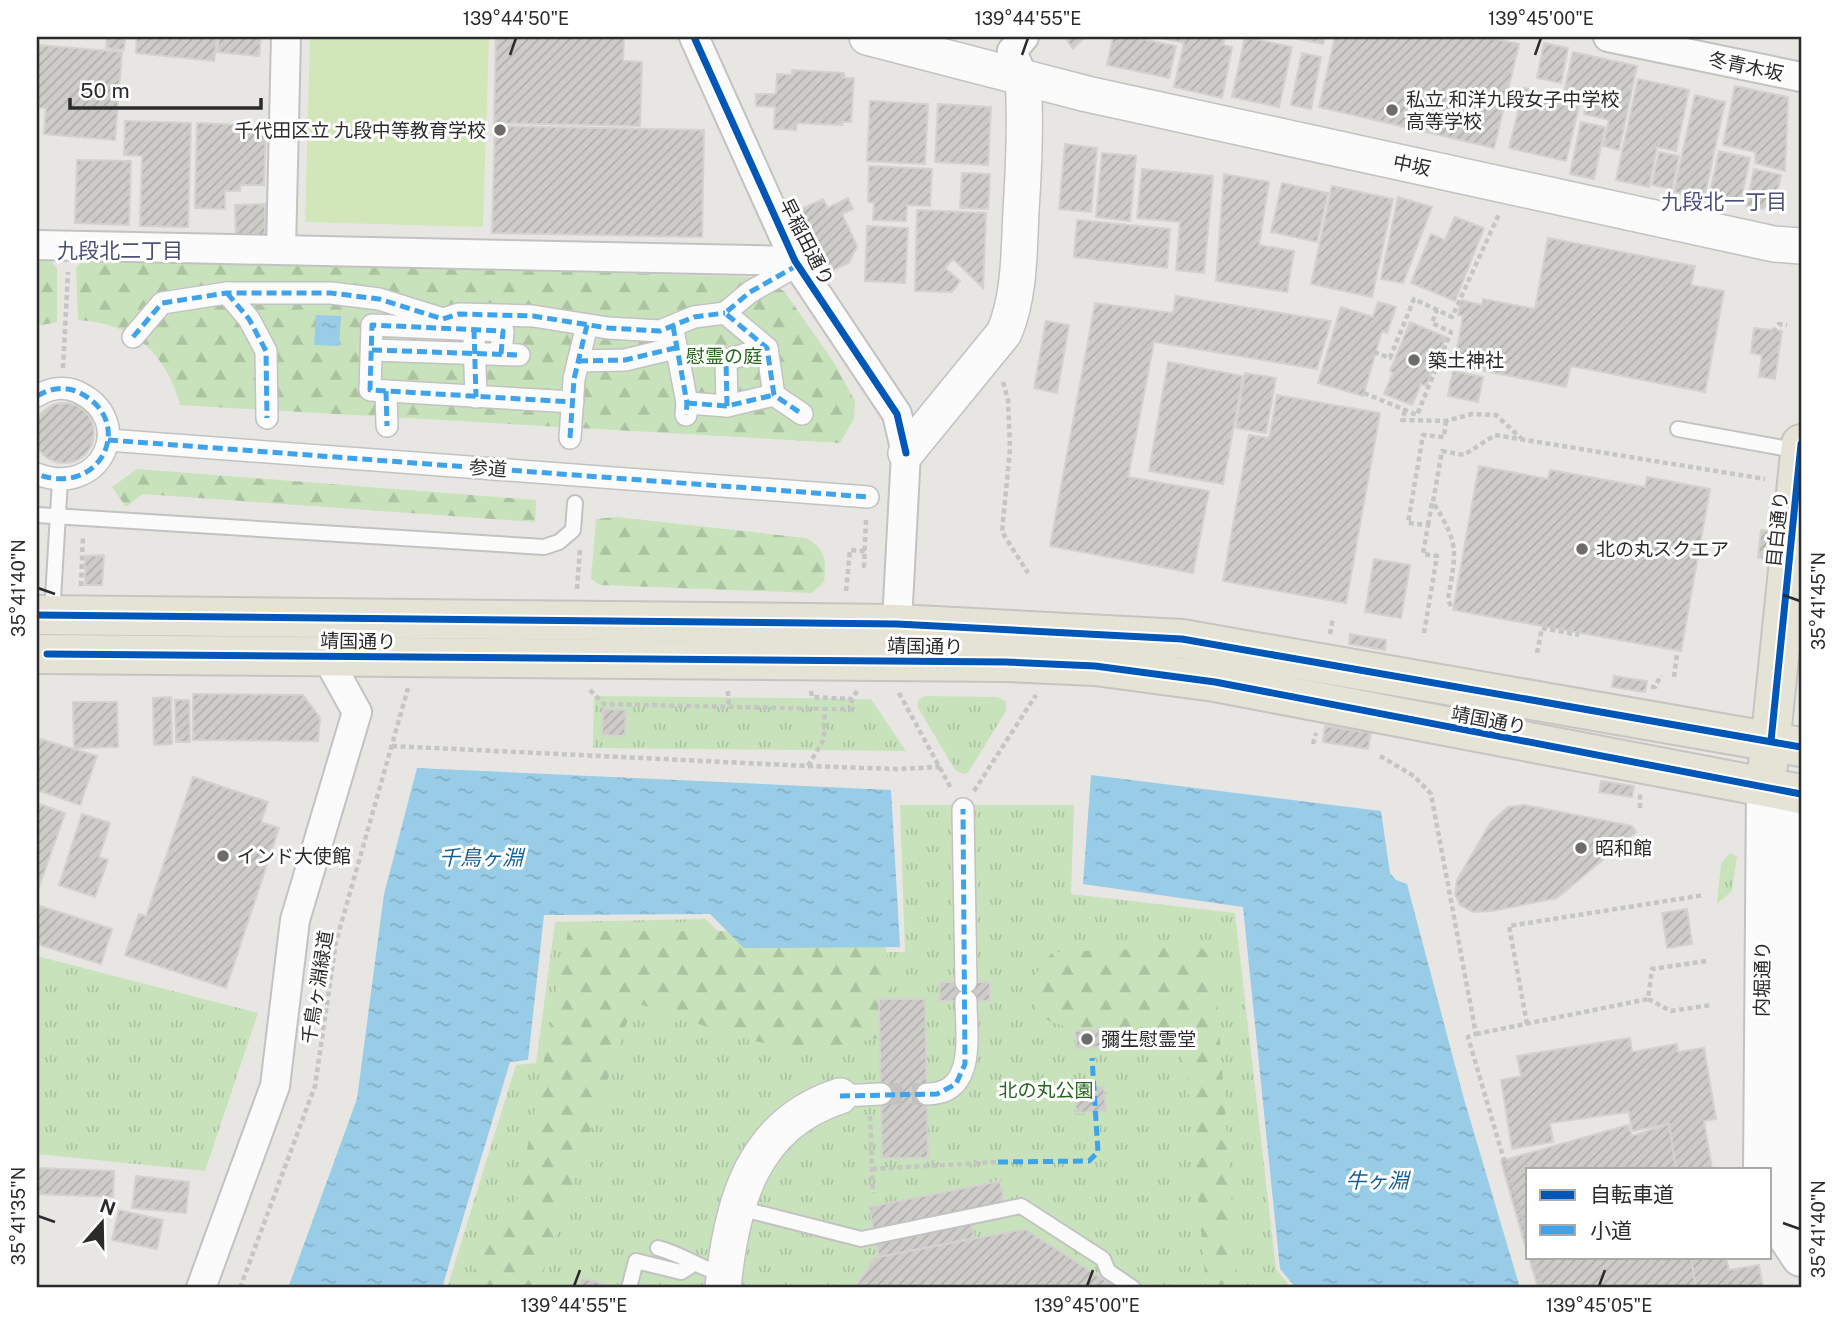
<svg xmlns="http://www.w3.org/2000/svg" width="1838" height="1325" viewBox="0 0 1838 1325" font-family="'Public Sans','Noto Sans JP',sans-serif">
<defs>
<pattern id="grass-tufts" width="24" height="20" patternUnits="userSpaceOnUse" patternTransform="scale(1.75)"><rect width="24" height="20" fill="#c8e3bc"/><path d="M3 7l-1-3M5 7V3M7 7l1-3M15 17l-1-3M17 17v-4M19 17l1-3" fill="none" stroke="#acc3a2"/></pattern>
<pattern id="forest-firs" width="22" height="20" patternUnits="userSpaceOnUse" patternTransform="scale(1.75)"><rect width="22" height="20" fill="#c8e3bc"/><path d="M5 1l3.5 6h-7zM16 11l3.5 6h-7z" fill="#acc3a2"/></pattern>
<pattern id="water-ripples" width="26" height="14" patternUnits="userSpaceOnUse" patternTransform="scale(1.75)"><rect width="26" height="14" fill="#98cce7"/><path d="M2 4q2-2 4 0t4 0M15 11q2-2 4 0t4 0" fill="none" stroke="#83afc6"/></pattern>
<pattern id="building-hatch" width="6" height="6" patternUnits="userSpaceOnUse" patternTransform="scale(1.75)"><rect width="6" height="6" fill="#cdccc8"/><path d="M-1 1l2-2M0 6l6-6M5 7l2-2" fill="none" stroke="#b0afac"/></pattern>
</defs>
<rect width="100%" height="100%" fill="#e8e6e2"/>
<g fill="url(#grass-tufts)">
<polygon points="594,696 871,699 906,751 593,748"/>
<polygon points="925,696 997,697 1006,701 1006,711 968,773 964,774 955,770 917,706 919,699"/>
<polygon points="900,805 1074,805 1071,894 1235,913 1276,1269 1291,1288 447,1288 516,1065 536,1063 555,922 705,919 740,951 905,952"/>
<polygon points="1730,853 1737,856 1732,891 1717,904 1721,863"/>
<polygon points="37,956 258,1013 205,1171 37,1154"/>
</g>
<g fill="url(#forest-firs)">
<polygon points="37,258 50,259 57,268 57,322 37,326"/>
<path d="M84,259L756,277L784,291L833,361L855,401L854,418L840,443L180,405C166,353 133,323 78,320L76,268Z"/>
<polygon points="137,469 536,500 535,522 143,494 126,507 112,487"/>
<path d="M616,517L806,538C827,550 826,561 824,582L812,593L600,585L591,579L596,519Z"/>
<path d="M568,931H873L886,948L891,985L892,1016L879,1038C860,1041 840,1047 821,1048C761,1052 695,1021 639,1004L631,1010L538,1288H468L480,1252L518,1198Z"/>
<path d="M1201,947L1212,959L1217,999L1238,1288H1206L1187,1071C1180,1053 1175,1037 1155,1030C1122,1018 1041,1045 1034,1000C1030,978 1039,967 1053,952Z"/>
</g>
<polygon fill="#d1e7ba" points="310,37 489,37 483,227 305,222"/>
<g fill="url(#water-ripples)">
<polygon points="316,315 341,316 339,346 314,345"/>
<polygon points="417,768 891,790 900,947 744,948 710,914 544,915 528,1060 510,1062 442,1288 288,1288 357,1099 384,894"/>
<polygon points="1091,775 1381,811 1390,873 1396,880 1407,884 1464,1099 1520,1288 1296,1288 1280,1269 1243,907 1083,884"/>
</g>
<g fill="url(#building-hatch)" stroke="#d3d2ce" stroke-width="2">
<polygon points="107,37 125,37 124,50 106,48"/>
<polygon points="137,37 217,37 214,61 136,53"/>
<polygon points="219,37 261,37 259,56 217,52"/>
<polygon points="496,37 624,37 623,61 642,62 640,126 494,123"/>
<polygon points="1065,37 1085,37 1073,49"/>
<polygon points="1113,37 1132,37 1176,46 1169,78 1107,65"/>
<polygon points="1156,37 1225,37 1223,45 1232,47 1222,98 1174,87 1184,43"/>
<polygon points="1245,37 1292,47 1279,107 1232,97"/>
<polygon points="1289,37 1325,37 1323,44"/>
<polygon points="1335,37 1488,37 1519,44 1494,148 1319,107"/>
<polygon points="1544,43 1568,48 1561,83 1537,78"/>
<polygon points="37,45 122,52 115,140 44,134 46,108 37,108"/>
<polygon points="1573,52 1637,66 1619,150 1603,146 1609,120 1584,114 1588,97 1564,92"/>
<polygon points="1302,53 1321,57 1311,109 1291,105"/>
<polygon points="792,70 844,73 844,78 854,78 851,122 842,122 842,125 797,123 796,130 774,129 775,107 756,106 756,94 776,94 777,74 792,75"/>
<polygon points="1638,79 1689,90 1676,151 1657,147 1649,187 1616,180"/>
<polygon points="1735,86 1788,97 1785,171 1755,163 1756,152 1723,145"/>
<polygon points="1524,88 1580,102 1566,161 1509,148"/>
<polygon points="1695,95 1725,102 1704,199 1674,192"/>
<polygon points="870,101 928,104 925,164 867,161"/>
<polygon points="938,104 991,107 988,165 935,162"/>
<polygon points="125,121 191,123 188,227 140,226 142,156 124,155"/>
<polygon points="1581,122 1605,127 1594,179 1570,174"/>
<polygon points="197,123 266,126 264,185 241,185 240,191 225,191 225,209 195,208"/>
<polygon points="495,126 704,130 702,237 492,233"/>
<polygon points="1065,144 1097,148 1091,212 1059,209"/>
<polygon points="1719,151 1750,158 1740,204 1709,197"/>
<polygon points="1659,152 1679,156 1672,189 1652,185"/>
<polygon points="1102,153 1136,156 1130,221 1096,217"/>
<polygon points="77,160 131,161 129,225 75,223"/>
<polygon points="869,166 932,169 930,206 907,205 906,221 873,220 874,203 868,202"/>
<polygon points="1142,169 1213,176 1204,273 1176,270 1180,222 1137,218"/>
<polygon points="1754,169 1781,175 1776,199 1763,209 1746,206"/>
<polygon points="962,173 990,174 988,209 960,208"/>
<polygon points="1224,174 1269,182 1259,245 1294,251 1287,292 1216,281"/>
<polygon points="1282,183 1328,193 1317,242 1271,232"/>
<polygon points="1332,186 1393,199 1372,297 1311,284"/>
<polygon points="1398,197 1432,207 1403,283 1381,279"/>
<polygon points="848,198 853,209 842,214 857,246 849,263 825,274 795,212 823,199 828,208"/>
<polygon points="265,204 265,236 236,236 235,205"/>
<polygon points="917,210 986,213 983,288 953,259 945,268 960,281 952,292 915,291"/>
<polygon points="1455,217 1484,228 1455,301 1411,283 1431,234 1445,240"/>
<polygon points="1077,220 1170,229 1167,268 1074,257"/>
<polygon points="867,226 908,228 905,283 865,281"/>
<polygon points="1548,238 1695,266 1691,285 1724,291 1705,392 1571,366 1566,387 1454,365 1463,316 1458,315 1461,300 1482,305 1483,299 1535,309"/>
<polygon points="1176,296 1331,321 1317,369 1154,342 1128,477 1209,491 1193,573 1050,546 1095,303 1173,313"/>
<polygon points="1378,302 1396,307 1387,333 1382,331 1363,396 1318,383 1341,307 1373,317"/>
<polygon points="1046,321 1069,325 1057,393 1034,388"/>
<polygon points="1410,322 1446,337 1426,386 1421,384 1412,405 1384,394 1393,373 1390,371"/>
<polygon points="1754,328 1782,331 1775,379 1759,377 1762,355 1751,353"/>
<polygon points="1168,362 1243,376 1223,484 1149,471"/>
<polygon points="1453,371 1483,377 1478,402 1448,396"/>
<polygon points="1245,373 1276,378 1266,433 1236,428"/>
<polygon points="1277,395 1380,413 1346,603 1223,581 1249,435 1269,438"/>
<circle cx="64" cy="433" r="30"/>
<polygon points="1479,466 1548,479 1550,470 1645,487 1647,477 1710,489 1681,651 1453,610"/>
<polygon points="1761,530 1770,531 1766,559 1758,558"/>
<polygon points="104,555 102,585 85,585 85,556"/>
<polygon points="1374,559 1410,565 1401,618 1365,612"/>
<polygon points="1350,634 1386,640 1385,650 1349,644"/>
<polygon points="1614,676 1647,681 1645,692 1612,687"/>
<polygon points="193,694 303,695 320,718 318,741 193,740"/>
<polygon points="171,697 172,744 154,745 153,698"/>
<polygon points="175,700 189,700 190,742 176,742"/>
<polygon points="73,702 117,702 118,747 74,748"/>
<polygon points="603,709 626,710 625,736 602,735"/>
<polygon points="1325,726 1371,733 1368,749 1323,742"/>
<polygon points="37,738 97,756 80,805 37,790"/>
<polygon points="193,777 268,802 261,822 279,828 226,988 125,955 139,914 146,916"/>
<polygon points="1601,781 1634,786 1632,797 1599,792"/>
<polygon points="37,803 65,813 39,887 37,886"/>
<polygon points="1525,805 1632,826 1636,832 1557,898 1492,911 1473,912 1460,905 1455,894 1457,880 1491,822 1508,807"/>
<polygon points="82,814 110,823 99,857 108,860 95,897 59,885"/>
<polygon points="37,905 112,929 101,964 37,944"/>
<polygon points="1687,909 1692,944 1667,948 1662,913"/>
<polygon points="940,982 990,982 990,1001 939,1001"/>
<polygon points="879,999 925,999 928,1158 882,1158"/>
<polygon points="1099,1030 1100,1047 1076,1049 1075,1031"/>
<polygon points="1630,1038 1632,1052 1677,1044 1678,1052 1704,1048 1716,1119 1704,1121 1712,1169 1676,1169 1669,1124 1632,1131 1629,1112 1550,1123 1553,1142 1512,1149 1501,1080 1521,1076 1517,1056"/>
<polygon points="1104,1086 1106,1111 1076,1113 1074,1088"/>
<polygon points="1669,1124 1676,1169 1528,1169 1528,1256 1501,1161 1628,1125 1632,1136"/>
<polygon points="37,1168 114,1171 113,1197 37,1194"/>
<polygon points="136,1176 189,1182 186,1213 132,1208"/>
<polygon points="1000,1181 1007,1217 972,1225 974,1238 879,1257 869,1207"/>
<polygon points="119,1210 163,1220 157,1249 112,1240"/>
<polygon points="1025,1229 1117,1288 855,1288 874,1258"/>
<polygon points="1529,1257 1691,1257 1696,1288 1538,1288"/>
<polygon points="1691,1257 1726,1257 1729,1270 1759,1265 1763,1288 1696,1288"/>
<polygon points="582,1278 610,1285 609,1288 579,1288"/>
</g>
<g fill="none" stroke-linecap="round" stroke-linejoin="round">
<polyline stroke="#c2c1bd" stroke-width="21" stroke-dasharray="21 10" stroke-linecap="butt" points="881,1094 927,1094"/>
<defs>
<g id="service">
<polyline points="1678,429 1800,451"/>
<polyline points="37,515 544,547 559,542 573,530 575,503"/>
<polyline points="52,615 60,480"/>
<polyline points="739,1208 861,1239 1021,1206 1103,1259 1108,1271 1133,1288"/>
<path d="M658,1248C683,1255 698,1267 724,1275"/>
<polyline points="629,1288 636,1261 681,1272 692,1265"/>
</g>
<g id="pedestrian">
<polyline points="798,265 750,292 725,313 767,348 774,395 802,414"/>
<polyline points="227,293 249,319 266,351 267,418"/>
<polyline points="674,335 687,403 686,415"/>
<polyline points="133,337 162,303 227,293 331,293 379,299 443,319 459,314 533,316 608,328 660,331 694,317 725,313"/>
<polyline points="474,338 476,397"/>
<polyline points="372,350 519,355"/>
<polyline points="501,354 503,331 372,325 370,390 573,402"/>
<polyline points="578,361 625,360 675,348"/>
<polyline points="386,391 387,426"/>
<path d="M37,396C50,388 65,386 78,392C138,420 101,499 37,474"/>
<polyline points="687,403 727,406 774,395"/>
<polyline points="727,406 726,360 767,348"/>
<polyline points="570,438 574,379 587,325"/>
<polyline points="108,440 868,497"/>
<polyline points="963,809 966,982"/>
<path d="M927,1094C977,1094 966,1035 966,1001"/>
<polyline points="840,1096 881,1094"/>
</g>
<g id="minor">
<polyline points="694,37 795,261 897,414 906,453 896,641"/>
<polyline points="1608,37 1801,77"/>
<polyline points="1023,77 1012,51 1024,37"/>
<polyline points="37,245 795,261"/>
<polyline points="281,249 286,37"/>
<polyline points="201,1288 275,1086 295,920 357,712 326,656"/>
</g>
<g id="tertiary">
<polyline points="867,37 1087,94 1774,244 1801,246"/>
<path d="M906,453L1004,333C1020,296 1019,251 1021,211C1024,166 1026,122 1023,77"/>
<path d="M723,1288C731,1204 752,1124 840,1096"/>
</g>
<g id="secondary">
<polyline points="1796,793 1789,1158 1801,1206"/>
<polyline points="1763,1169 1766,788"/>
<polyline points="1770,1199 1780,1225 1801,1257"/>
</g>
<g id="primary">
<polyline points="37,615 897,624 1182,639 1801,747"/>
<polyline points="37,654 1006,662 1095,666 1215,682 1801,794"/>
<polyline points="1768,765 1801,444"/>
</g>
</defs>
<use href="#service" stroke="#c2c2c2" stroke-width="18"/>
<use href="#pedestrian" stroke="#c2c2c2" stroke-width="24"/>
<use href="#minor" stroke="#c2c2c2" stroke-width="32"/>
<use href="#tertiary" stroke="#c2c2c2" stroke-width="38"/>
<use href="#secondary" stroke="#c2c2c2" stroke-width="42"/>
<use href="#primary" stroke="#c5c4c2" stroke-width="42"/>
<g stroke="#c5c5c4" stroke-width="4.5" stroke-dasharray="5 3.5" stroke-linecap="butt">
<polyline points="1773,332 1779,324 1787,325"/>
<polyline points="1374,352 1390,358 1414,299 1452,317 1499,214"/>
<polyline points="63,368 68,272"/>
<polyline points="1003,382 1008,400 1010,449 1002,532 1028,573"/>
<polyline points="1364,393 1417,415 1451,332 1432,323 1437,310"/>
<polyline points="1405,411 1402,420 1446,421 1472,414 1496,415 1521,438"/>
<polyline points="866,520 864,566 869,566"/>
<polyline points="1428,525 1432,503"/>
<polyline points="81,586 83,535"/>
<polyline points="577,589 580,549"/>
<polyline points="846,591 850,550 865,551"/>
<path d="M1451,606L1448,600C1456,550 1460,546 1433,502L1442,451L1464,455L1495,435L1765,479"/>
<polyline points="1424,633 1437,556 1423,554 1428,525 1408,523 1423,435 1444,437 1446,421"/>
<polyline points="1330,634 1333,617"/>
<polyline points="1537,653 1542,628 1579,635"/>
<polyline points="1674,677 1677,654"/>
<polyline points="1651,687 1655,687 1661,675"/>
<polyline points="590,690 604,704 825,709"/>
<polyline points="728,691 729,707"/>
<polyline points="811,691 812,697 852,699"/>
<polyline points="899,693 952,790"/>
<polyline points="1313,744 1316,733"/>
<polyline points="392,746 808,766 897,769 940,767"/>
<polyline points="1380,756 1414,776 1431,794 1476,1034 1468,1037 1528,1242"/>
<polyline points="808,766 824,739 825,709 851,709 852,699 857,691"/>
<polyline points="974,791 1036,695"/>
<polyline points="1640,808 1640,793"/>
<polyline points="1706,961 1652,969 1648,999 1671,1011 1712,1005"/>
<polyline points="1527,1024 1509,926 1704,895"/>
<polyline points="1476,1034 1648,999"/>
<polyline points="870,1116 873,1193"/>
<polyline points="872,1169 998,1162"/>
<polyline points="1533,1257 1542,1288"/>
<polyline points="240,1288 315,1086 336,942 408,688"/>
</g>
<use href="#service" stroke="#fcfbfb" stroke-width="14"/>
<use href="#pedestrian" stroke="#fcfbfb" stroke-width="21"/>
<use href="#minor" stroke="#fcfbfb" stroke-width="28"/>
<use href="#tertiary" stroke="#fcfbfb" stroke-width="35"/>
<use href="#secondary" stroke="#fcfbfb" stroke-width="38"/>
<use href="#primary" stroke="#e5e3d5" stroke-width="38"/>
<g stroke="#3ea3eb" stroke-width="5" stroke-dasharray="10 5" stroke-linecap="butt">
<polyline points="798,265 750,292 725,313 767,348 774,395 802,414"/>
<polyline points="227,293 249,319 266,351 267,418"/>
<polyline points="673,326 687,403 686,415"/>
<polyline points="474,329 476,397"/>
<polyline points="133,337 162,303 227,293 331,293 379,299 443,319 459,314 533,316 608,328 660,331 694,317 725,313"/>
<polyline points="372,350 519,355"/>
<polyline points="501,354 503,331 372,325 370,390 573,402"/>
<polyline points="578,361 625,360 675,348"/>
<polyline points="386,391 387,426"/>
<path d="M37,396C50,388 65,386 78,392C138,420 101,499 37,474"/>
<polyline points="687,403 727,406 774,395"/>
<polyline points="727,406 726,360 767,348"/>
<polyline points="570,438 574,379 587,325"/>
<polyline points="108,440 868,497"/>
<polyline points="840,1096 937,1094 956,1084 965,1064 963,809"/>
<polyline points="998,1162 1089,1161 1098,1152 1092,1058"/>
</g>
<defs>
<g id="cycleway">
<polyline points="694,37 795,261 897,414 906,453"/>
<polyline points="37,615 897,624 1182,639 1801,747"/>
<polyline points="47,654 1006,662 1095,666 1215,682 1801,794"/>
<polyline points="1771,741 1801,444"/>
</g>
</defs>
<use href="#cycleway" stroke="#fff" stroke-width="11"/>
<use href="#cycleway" stroke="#0057b8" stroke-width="7"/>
</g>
<path fill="none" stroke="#2b2b2b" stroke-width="2.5" d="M510,55L516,38M1022,55L1028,38M1535,55L1541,38M38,588L55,594M1783,595L1800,601M38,1216L55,1222M1783,1223L1800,1229M574,1286L580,1270M1087,1286L1093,1270M1599,1286L1605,1270"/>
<g fill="#6d6c6b" stroke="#fff" stroke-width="2.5">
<circle cx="1392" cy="110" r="7"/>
<circle cx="500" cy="130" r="7"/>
<circle cx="1414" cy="360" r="7"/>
<circle cx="1582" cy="549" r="7"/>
<circle cx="1581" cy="848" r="7"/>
<circle cx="223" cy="856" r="7"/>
<circle cx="1087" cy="1039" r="7"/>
</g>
<g text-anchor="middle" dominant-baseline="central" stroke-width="6" stroke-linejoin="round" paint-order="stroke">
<g font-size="19" fill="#2b2b2b" stroke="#fff">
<text transform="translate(1746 66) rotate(12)">冬青木坂</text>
<text transform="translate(1412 165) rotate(12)">中坂</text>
<text transform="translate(807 242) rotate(63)">早稲田通り</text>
<text transform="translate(488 468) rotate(4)">参道</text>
<text transform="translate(1777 529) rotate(-84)">目白通り</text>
<text transform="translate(358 641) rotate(1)">靖国通り</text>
<text transform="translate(925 646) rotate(1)">靖国通り</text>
<text transform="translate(1489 720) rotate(11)">靖国通り</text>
<text transform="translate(1762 979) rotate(-89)">内堀通り</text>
<text transform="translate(317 987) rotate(-81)">千鳥ヶ淵緑道</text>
</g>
<g font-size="19" fill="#2b2b2b" stroke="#fff" text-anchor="start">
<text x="1406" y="99">私立 和洋九段女子中学校<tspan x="1406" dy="22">高等学校</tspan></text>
<text x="486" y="130" text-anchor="end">千代田区立 九段中等教育学校</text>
<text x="1428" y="360">築土神社</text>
<text x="1596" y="549">北の丸スクエア</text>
<text x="1595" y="848">昭和館</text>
<text x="237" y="856">インド大使館</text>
<text x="1101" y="1039">彌生慰霊堂</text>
</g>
<g font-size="19" fill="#26651e" stroke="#fff">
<text x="724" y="356">慰霊の庭</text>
<text x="1046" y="1090">北の丸公園</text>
</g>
<g font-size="21" fill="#4d517a" stroke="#fff">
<text x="1724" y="201">九段北一丁目</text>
<text x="120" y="250">九段北二丁目</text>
</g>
<g font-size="21" font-style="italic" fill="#145e96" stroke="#fff">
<text x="481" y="857">千鳥ヶ淵</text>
<text x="1377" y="1180">牛ヶ淵</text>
</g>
</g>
<rect width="1838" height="1325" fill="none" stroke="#ffffff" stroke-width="77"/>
<rect x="1526" y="1168" width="245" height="91" fill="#ffffff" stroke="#aaaaaa" stroke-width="2"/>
<rect x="1540" y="1190" width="35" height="10" fill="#0057b8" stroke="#aaaaaa" stroke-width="2"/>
<text x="1590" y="1202" font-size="21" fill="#2b2b2b">自転車道</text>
<rect x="1540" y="1225" width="35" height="10" fill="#3ea3eb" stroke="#aaaaaa" stroke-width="2"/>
<text x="1590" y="1238" font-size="21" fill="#2b2b2b">小道</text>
<g transform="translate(102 1223) rotate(20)" stroke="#ffffff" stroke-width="5" paint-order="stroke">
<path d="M0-5L12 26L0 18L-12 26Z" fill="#2b2b2b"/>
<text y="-10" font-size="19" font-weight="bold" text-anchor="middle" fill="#2b2b2b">N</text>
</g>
<path d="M70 98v10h191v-10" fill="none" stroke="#2b2b2b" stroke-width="3.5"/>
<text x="80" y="98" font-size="21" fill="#2b2b2b" stroke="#ffffff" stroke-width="5" paint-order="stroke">50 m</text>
<rect x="38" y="38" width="1762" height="1248" fill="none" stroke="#2b2b2b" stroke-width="2.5"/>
<g font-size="18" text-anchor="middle" fill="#2b2b2b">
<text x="516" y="25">139°44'50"E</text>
<text x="1028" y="25">139°44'55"E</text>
<text x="1541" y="25">139°45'00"E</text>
<text transform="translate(19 588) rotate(-90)" y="6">35°41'40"N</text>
<text transform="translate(1819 601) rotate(-90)" y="6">35°41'45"N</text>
<text transform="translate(19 1216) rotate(-90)" y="6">35°41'35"N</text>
<text transform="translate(1819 1229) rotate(-90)" y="6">35°41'40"N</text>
<text x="574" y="1312">139°44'55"E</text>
<text x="1087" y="1312">139°45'00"E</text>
<text x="1599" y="1312">139°45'05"E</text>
</g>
</svg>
